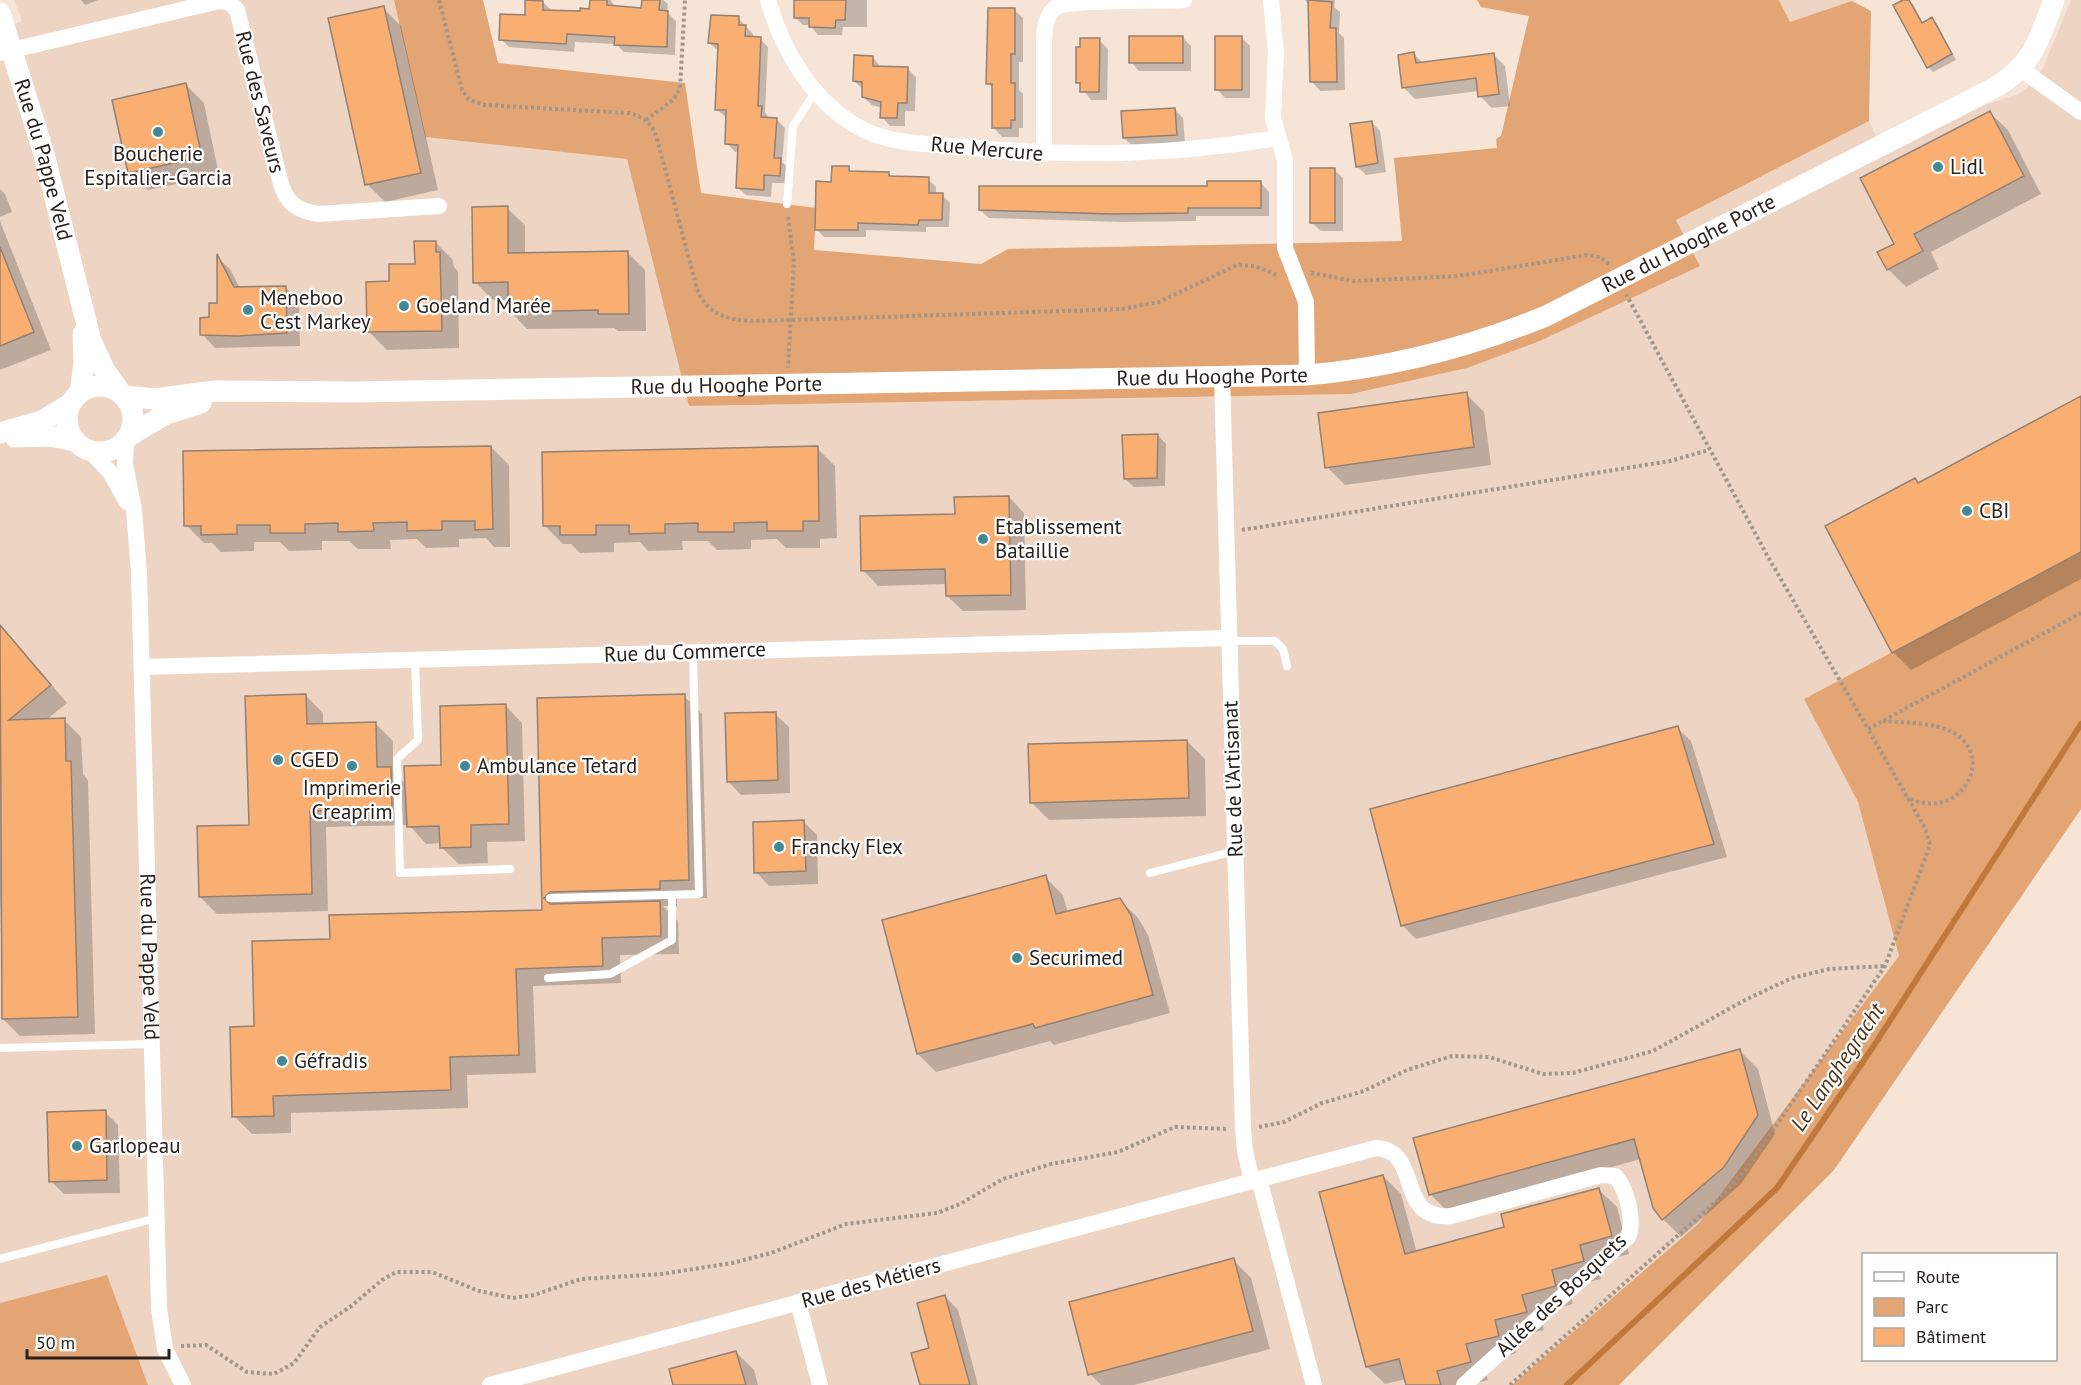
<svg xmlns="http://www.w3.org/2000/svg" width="2081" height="1385" font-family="'PT Sans',sans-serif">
  <rect width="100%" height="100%" fill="#f6e4d6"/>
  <path fill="#eed5c3" d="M14,0H394L425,137L627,159L690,406L1351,394L1467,368L1540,341L1700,266L1676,220L1869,121L1886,155L1984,105L2018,94L2029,86L2043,68L2071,0H2081V552L1805,699L1858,802L1899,956L1699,1223L1512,1385H148L107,1275L0,1303V29L22,21Z
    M1779,0H1857L1790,23Z"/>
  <path fill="#e4a574" d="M394,0H483L498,63L685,83L701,193L816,208L814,250L981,264L1008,249L1402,241L1394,158L1497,148L1496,139L1501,136L1529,16L1481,7L1477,0H1779L1790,22L1852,1L1871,11L1869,121L1676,220L1700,266L1540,341L1467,368L1351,394L689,406L627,159L425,137Z
    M2081,552V809L1834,1170L1619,1385H1512L1699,1223L1899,956L1858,802L1804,699Z
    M107,1275L148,1385H0V1303Z"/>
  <path fill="#0003" d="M81,0H98L85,5Z
    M591,0H611L615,8L643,10V0H663L668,4L667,12L676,21L675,55L624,52L616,44L575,42L574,52L509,47L501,39L543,2L551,10L582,12L591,10Z
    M795,0H867V27H843L842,35H818L810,25H803L795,17Z
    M1305,0H1335L1334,7L1340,12L1339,33L1344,38L1345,90L1320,91L1312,82L1309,5Z
    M1906,0L1913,4L1923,23L1932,19L1937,24L1956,60L1933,72L1928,67Z
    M383,8L401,26L438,190L385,202L367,184Z
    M1014,10L1023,18V62H1019V90L1023,94V128H1019V137H1002L994,128V89L988,83Z
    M738,18L753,34V38L760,39L768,47L765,112L769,119H776L785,128L782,162L788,168L787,183H772L771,197L746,195L737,187L739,152H735L727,143V118L716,109L719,51L709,43Z
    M1182,37L1191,46V71H1139L1131,62Z
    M1241,37L1250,46V98H1225L1217,89Z
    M1099,40L1108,49L1107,100H1091L1078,83Z
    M1414,54L1423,63L1493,54L1505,66L1510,106L1492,108L1480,96L1479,91L1415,99L1403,87Z
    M873,57L881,68L908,69L916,77L915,111H905V126H890L882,117V108L872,105L863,97L864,90L854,81Z
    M186,85L204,103L219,175L148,190L130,172Z
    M1175,110L1183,118L1185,143L1133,146L1124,138Z
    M1990,113L2008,130L2041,194L1931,252L1939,269L1906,287L1888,269L1896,244Z
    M1372,123L1380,131L1386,172L1366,175L1357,166Z
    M848,168L853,173H888L893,177L928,179L936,187V195H942L950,203L949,227H926V232L866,230V237H824L816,229L833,183Z
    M1334,170L1343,178V231H1321L1312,223Z
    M1261,183L1269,192V216H1196V221L1122,222L989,218L980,210Z
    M0,189L5,194L12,212L0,217Z
    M507,208L525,225V254L627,252L645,270L646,331H618L614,328L527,329L510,311V300H493L475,282Z
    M0,221L51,350L0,370Z
    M436,243L453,260L454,267L458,271L459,348L387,350L369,332L416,265Z
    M218,258L230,269L240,288L285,287L299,301L300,346L215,348L202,334L219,304Z
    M1466,394L1484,412L1491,465L1345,485L1327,467Z
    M2081,401V579L1911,670L1893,652L1915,480L1919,484Z
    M1158,435L1166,444L1165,486L1134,487L1125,479Z
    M491,447L509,465L510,547H494L486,538L459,539V547L426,548L417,539L390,540L391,549H358L349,541H322V550L289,551L280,542H254V551L221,552L212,543H204L186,525Z
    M817,448L835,466L837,538L820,539V548H786L777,539L751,540V549L717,550L708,541H682L683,550L648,551L640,542L614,543V552L580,553L571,544H563L545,526Z
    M1009,497L1024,513L1026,610L963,611L947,596V584L878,586L863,570L956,515Z
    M0,624L67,703L46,720H64L81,737L83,774L88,780L95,1034L20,1036L3,1019L0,893V747L3,745L0,741Z
    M306,696L323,713V725L376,724L393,741V772L406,784L443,767L505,705L522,723L525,841L487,842L488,863L459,864L441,847V843L426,844L409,825L326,827L328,911L217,914L200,897L251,826Z
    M684,696L702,714L707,898H677V906H663L678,921L679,954L620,955L621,983L533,986L536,1073L467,1075L468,1108L291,1113V1133L252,1134L234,1116L255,1028L331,940L544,911L538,700Z
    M775,714L789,727L790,793L741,795L728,781Z
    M1677,728L1691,741L1727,857L1416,939L1402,925Z
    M1187,741L1205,759L1206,816L1049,820L1031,802Z
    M804,822L817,835L818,884L769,886L756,872Z
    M1045,877L1063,895L1068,913L1120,900L1138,918L1148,935L1170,1013L1054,1045L1050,1041L936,1072L918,1054Z
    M1740,1051L1758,1069L1775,1134L1741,1184L1681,1237L1663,1219L1641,1159L1448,1212L1430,1194Z
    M105,1112L118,1125L120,1193L64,1194L51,1181Z
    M1383,1176L1401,1194L1417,1253L1506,1229L1599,1190L1617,1207L1629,1254L1597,1263L1601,1279L1569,1287L1573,1304L1539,1313L1544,1330L1512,1338L1516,1353L1483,1362L1488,1380L1468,1385H1407L1406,1379L1385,1384L1367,1367Z
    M1233,1260L1251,1278L1270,1349L1134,1385H1101L1090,1374Z
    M945,1296L958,1310L978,1385H921Z
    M736,1352L754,1370L758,1385H675Z"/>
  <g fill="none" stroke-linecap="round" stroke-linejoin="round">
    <path stroke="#c0793d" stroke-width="6" d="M1567,1385L1777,1188L1873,1047L2081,724"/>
  </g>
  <path fill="#f9ae72" stroke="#928175" stroke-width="1.5" d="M525,0L543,1V10L580,11V8L589,9L590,0H607V5L641,8L642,0H660L659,10L668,11L667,47L614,45L615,37L567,34L566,44L499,40L500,14L525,15Z
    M794,0H846L845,20H836L835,28L809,27V18H794Z
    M1308,0L1332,2L1330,28H1336L1337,82H1310Z
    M1903,0H1909L1922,23L1932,17L1952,54L1927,68L1893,5Z
    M384,6L421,173L365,185L328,18Z
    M988,8H1015V54H1011V83H1015V120H1011V128H992V84H986Z
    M711,15L739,16V25H746L745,36L761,37L758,106H762L761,117L777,118L774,158H781L780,176L764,175V190L736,188L738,145L725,144L726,110H715L718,44L708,43Z
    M1129,36H1183V63H1129Z
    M1215,36H1242V90H1215Z
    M1080,38H1100L1099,92H1080V83H1076V47H1080Z
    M1414,52L1416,63L1494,53L1499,94L1478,97L1476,78L1402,88L1398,55Z
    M854,55L873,56V66L908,67L907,103H898L897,118H880L881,102L862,97V82L853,81Z
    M186,83L202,157L128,173L112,100Z
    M1175,108L1177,135L1123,138L1121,111Z
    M1990,111L2024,176L1914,234L1923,251L1887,270L1877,252L1894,244L1860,178Z
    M1372,121L1378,163L1356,167L1350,124Z
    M832,166H849V171L889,172V176L929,177V193H943L942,220H919L918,225L858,223V230H815L816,181L831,182Z
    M1310,168H1335V223H1310Z
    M1207,181H1261V208H1188V213L1112,214L979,210V186H1207Z
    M508,206V253L628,251L629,314H598V310L508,312V282L473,283L472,207Z
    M414,241H436V252H440L442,331L367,332L366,282L389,281V264H415Z
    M0,247L34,332L0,346Z
    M217,254L234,287L286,286L287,333L238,336L200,335V318L209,317V303H217Z
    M1467,392L1474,447L1325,468L1318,413Z
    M2081,396V552L1892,653L1825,526L1915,478L1918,483Z
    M1158,434L1157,478L1124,479L1122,435Z
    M491,446L493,529L475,530V521H442V530L407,531V522L373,523L374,531L338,532V523L305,524V533H270V525H237V534L201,535V526H184L183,451Z
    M818,446L819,521H803V531H767V522L734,523V532H698V523L665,524V533L629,534V525H596V535H560V526H543L542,452Z
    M1009,496L1011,595L946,596L945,569L861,571L860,516L955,514L954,497Z
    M0,625L51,685L9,720L65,718L66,761H71L78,1017L2,1019Z
    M306,694L307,724L376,722L377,767H391L392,809L310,811L312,894L199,897L197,826L249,825L245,696Z
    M685,694L689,880L660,881V889L550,892L544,898L550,904L660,901L661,936L602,938L603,966L516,969L519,1055L450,1057L451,1090L273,1096L274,1116L232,1117L230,1027L254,1026L252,941L330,939L329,915L542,910L537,698Z
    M506,704L509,824L471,825V847L440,848L439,826L407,827L404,766L441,765L440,706Z
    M776,712L778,780L727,782L725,713Z
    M1678,726L1714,844L1401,926L1370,809Z
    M1187,740L1189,798L1030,803L1028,744Z
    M804,820L806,871L754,873L753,822Z
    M1046,875L1056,914L1120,898L1131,915L1153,995L1035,1028L1033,1024L917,1054L882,920Z
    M1740,1049L1758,1115L1724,1167L1662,1220L1653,1208L1634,1139L1429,1195L1413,1138Z
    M106,1110L107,1180L49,1182L47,1112Z
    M1383,1175L1405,1254L1504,1227L1501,1214L1599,1188L1612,1236L1580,1245L1584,1261L1552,1270L1556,1286L1522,1295L1527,1312L1495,1320L1499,1336L1466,1344L1471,1362L1437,1371L1441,1385H1406L1399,1359L1366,1367L1319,1192Z
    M1234,1258L1253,1331L1088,1375L1069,1302Z
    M945,1295L970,1385H920L911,1353L929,1348L917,1303Z
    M736,1351L746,1385H673L669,1369Z"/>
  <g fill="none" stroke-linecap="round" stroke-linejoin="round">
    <path stroke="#a2958a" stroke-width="4" stroke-dasharray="3 3" stroke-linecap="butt" d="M439,0L462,90L469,100L484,105L629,113C644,117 653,124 657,139L697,289C712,329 757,320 791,320L1122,309L1159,302L1237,265L1255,266L1277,275
      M646,120L673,100L680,88L685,0
      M788,217L794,262L788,368
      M1311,273L1354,281L1458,276L1587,255L1600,257L1609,264
      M1626,294L1768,557L1868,729L2081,613
      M1242,530L1670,461L1709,450
      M1883,721C1904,723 1933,722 1952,732C1999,757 1958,825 1907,797
      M1259,1127L1284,1122L1322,1103L1364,1091L1407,1070L1452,1056L1489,1057L1543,1074L1573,1073L1653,1051L1747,999L1792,978L1829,969L1885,966
      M181,1346L206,1345L247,1372L274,1374L294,1363L320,1327L350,1307L382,1280L396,1272H432L479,1291L513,1298L534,1295L581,1279L662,1274L732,1263L771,1253L846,1224L937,1213L960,1204L1003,1179L1051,1164L1118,1152L1175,1127L1228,1129
      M1510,1385L1720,1198L1748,1167L1885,966L1930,845L1925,828L1868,729"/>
    <path stroke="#fff" stroke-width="8" d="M787,204L793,126L816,91
      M1229,641H1275L1283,649L1287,666
      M415,660L418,740L397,759L400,873L510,869
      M1150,873L1235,851
      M550,898L699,894L693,652
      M548,978L610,974L672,940V895
      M0,1048L152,1044
      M0,1259L157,1218"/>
    <g stroke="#fff" stroke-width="16">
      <path d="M768,0C782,51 814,104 862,129C893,145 931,144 965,147C1075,157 1168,156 1278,138"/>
      <path d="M1271,0L1276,52L1273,118L1285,160V248L1306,302L1307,375"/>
      <path d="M0,53L219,1L230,3L237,10L281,184C287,204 298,211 319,214L439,206"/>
      <path d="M2022,70L2081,112"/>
      <path d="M1044,154V39C1045,26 1046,13 1058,6C1073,0 1160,1 1184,0"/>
      <path d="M1222,376L1243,1129L1245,1151L1252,1181"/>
      <path id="s1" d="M126,440L125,464L134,510L139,573L159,1308L165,1349L183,1385"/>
      <path d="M89,450L110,472L127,502"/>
      <path d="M142,667L1228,638"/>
      <path d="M1259,1179L1314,1385"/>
      <path d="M798,1302L820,1385"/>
      <path d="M490,1385L1376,1148C1423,1150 1394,1221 1451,1216L1601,1175L1615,1176C1627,1189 1635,1221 1628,1237L1464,1385"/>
    </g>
    <g stroke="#fff" stroke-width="21">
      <path id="s2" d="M0,13L44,154L91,341L104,369L120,392"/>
      <circle cx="100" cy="419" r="33"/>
      <path d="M80,392L84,364L83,334"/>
      <path id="s3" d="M125,396L154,399L215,391L354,392L1307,375C1390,368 1470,347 1546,316L1996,87C2034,64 2039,39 2054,0"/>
      <path d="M0,433L42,421L70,404"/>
      <path d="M129,436L166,414L201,403"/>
      <path d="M15,437L50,436L75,441"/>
    </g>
  </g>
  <g fill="#438994" stroke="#fff" stroke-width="2">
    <circle cx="158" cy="132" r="6"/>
    <circle cx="1938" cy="167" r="6"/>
    <circle cx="404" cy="306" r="6"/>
    <circle cx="248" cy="310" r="6"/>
    <circle cx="1967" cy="511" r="6"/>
    <circle cx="983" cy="539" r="6"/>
    <circle cx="278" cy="760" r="6"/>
    <circle cx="352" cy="766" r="6"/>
    <circle cx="465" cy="766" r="6"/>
    <circle cx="779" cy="847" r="6"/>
    <circle cx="1017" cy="958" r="6"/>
    <circle cx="282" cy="1061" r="6"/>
    <circle cx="77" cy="1146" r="6"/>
  </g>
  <g text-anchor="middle" stroke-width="4.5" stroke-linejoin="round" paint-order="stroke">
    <g font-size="21" fill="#28211c" stroke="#fff">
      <text transform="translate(260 102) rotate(76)" y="7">Rue des Saveurs</text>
      <text transform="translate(987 149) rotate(5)" y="7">Rue Mercure</text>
      <text dy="7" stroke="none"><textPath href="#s2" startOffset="153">Rue du Pappe Veld</textPath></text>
      <text dy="7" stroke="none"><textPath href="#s3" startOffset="1590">Rue du Hooghe Porte</textPath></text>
      <text dy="7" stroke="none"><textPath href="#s3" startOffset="1088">Rue du Hooghe Porte</textPath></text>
      <text dy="7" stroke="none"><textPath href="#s3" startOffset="602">Rue du Hooghe Porte</textPath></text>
      <text transform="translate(685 652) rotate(-2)" y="7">Rue du Commerce</text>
      <text transform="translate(1233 779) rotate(-92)" y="7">Rue de l'Artisanat</text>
      <text dy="7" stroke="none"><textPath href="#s1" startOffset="518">Rue du Pappe Veld</textPath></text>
      <text transform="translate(871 1283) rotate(-15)" y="7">Rue des Métiers</text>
      <text transform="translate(1561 1295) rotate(-43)" y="7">Allée des Bosquets</text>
    </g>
    <g font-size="21" fill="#28211c" stroke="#fff" text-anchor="start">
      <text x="158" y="161" text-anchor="middle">Boucherie<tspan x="158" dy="24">Espitalier-Garcia</tspan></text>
      <text x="1950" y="174">Lidl</text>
      <text x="260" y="305">Meneboo<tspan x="260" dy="24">C'est Markey</tspan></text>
      <text x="416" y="313">Goeland Marée</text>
      <text x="1979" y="518">CBI</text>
      <text x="995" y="534">Etablissement<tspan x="995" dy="24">Bataillie</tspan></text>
      <text x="290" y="767">CGED</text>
      <text x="477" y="773">Ambulance Tetard</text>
      <text x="352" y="795" text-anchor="middle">Imprimerie<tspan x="352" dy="24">Creaprim</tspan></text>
      <text x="791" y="854">Francky Flex</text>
      <text x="1029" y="965">Securimed</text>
      <text x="294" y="1068">Géfradis</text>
      <text x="89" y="1153">Garlopeau</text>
    </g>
    <g font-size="22" font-style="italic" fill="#4d2f15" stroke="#fff">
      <text transform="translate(1837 1067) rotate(-56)" y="8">Le Langhegracht</text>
    </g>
  </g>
  <rect x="1862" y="1253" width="195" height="108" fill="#ffffff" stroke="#a9a6a4" stroke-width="1.5"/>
  <rect x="1874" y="1272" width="30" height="9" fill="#ffffff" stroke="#a9a6a4" stroke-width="1.5"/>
  <text x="1916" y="1283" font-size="18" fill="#28211c">Route</text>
  <rect x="1874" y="1298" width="30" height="18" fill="#e4a574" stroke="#a9a6a4" stroke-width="1.5"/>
  <text x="1916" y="1313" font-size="18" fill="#28211c">Parc</text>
  <rect x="1874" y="1328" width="30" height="18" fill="#f9ae72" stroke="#a9a6a4" stroke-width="1.5"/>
  <text x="1916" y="1343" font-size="18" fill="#28211c">Bâtiment</text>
  <path d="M27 1349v9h142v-9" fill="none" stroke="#28211c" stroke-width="3"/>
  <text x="36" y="1349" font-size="18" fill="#28211c" stroke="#ffffff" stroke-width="4.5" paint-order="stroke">50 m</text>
</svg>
